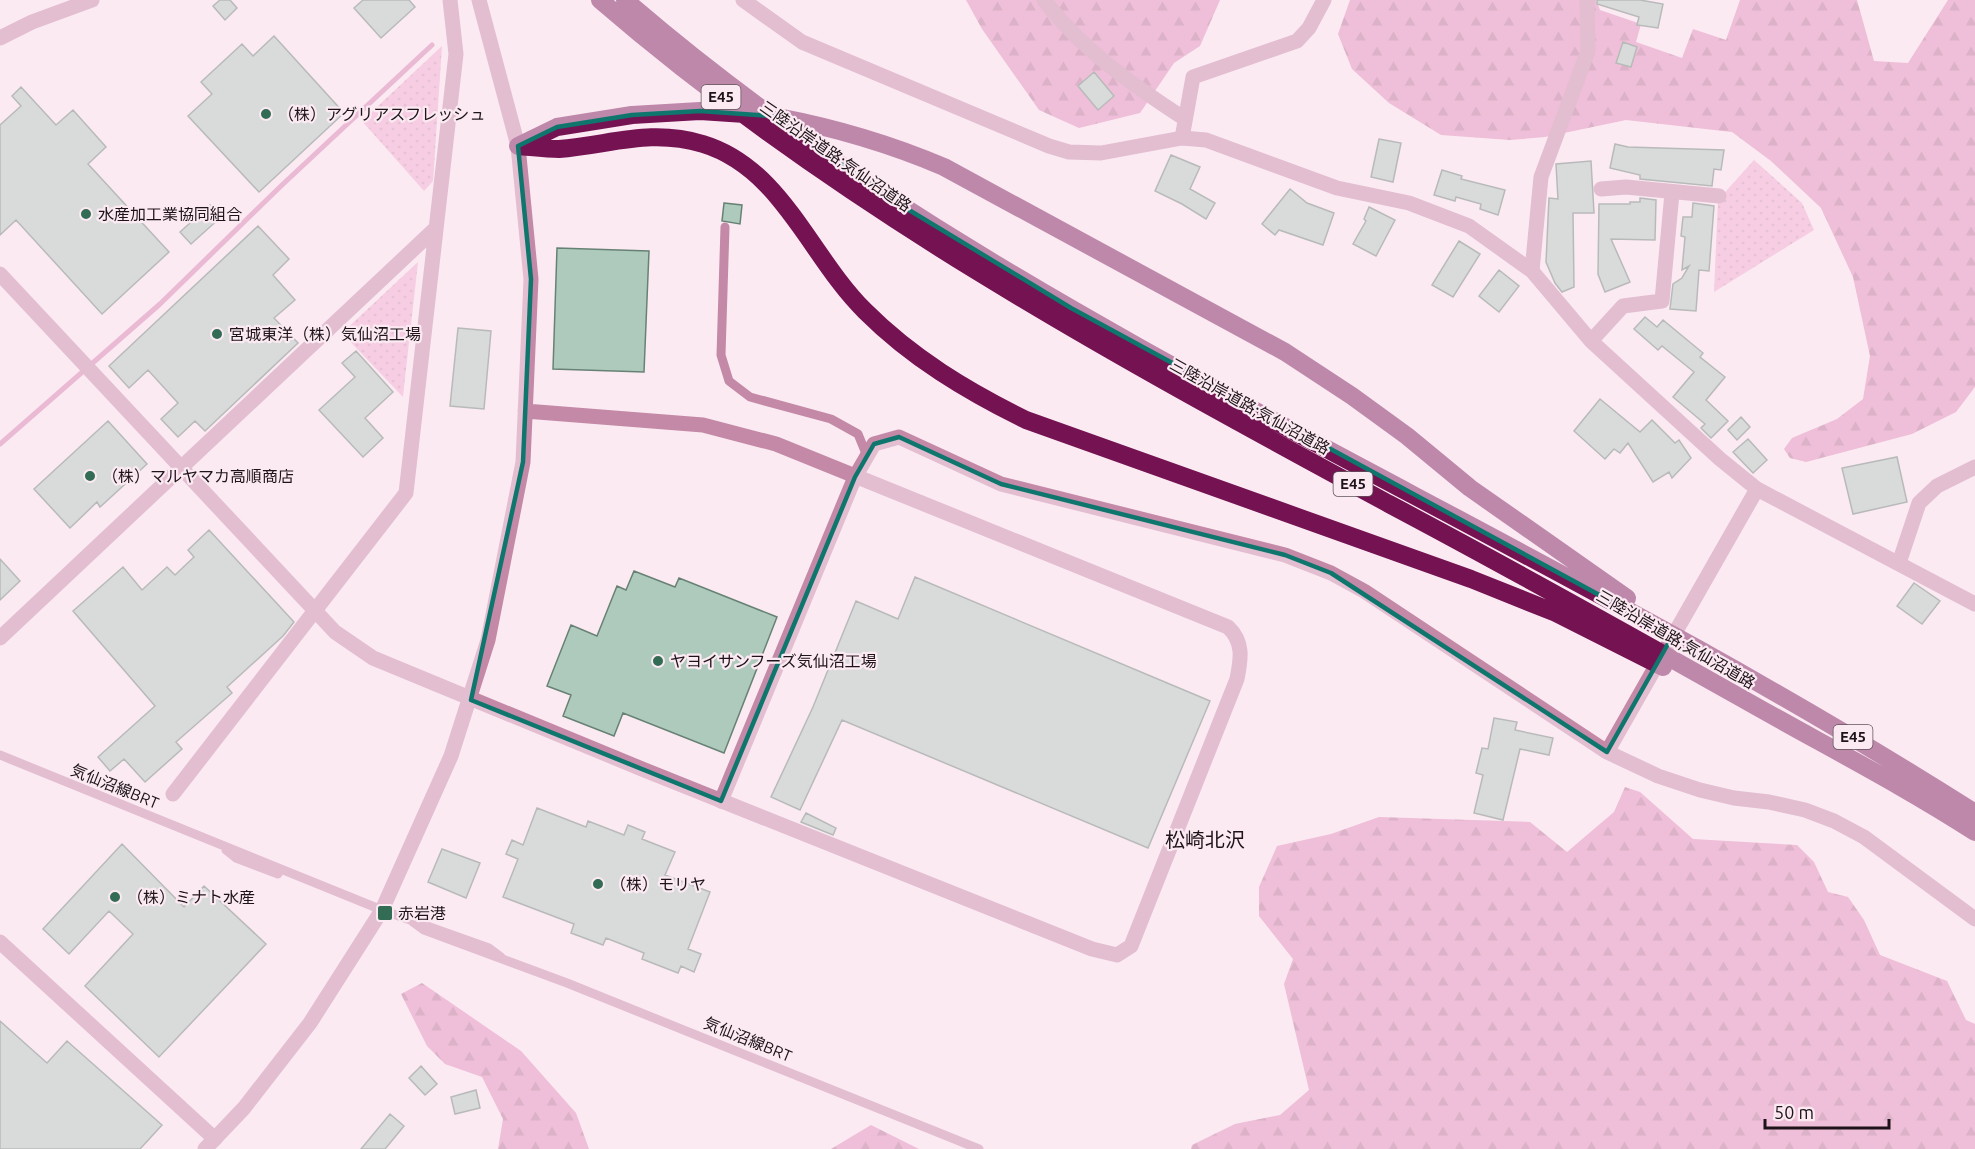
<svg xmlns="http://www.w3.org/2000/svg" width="1975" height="1149" font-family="Ubuntu,'Noto Sans JP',sans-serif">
  <defs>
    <pattern id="forest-firs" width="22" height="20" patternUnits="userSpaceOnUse" patternTransform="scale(1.5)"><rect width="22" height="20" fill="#e089b8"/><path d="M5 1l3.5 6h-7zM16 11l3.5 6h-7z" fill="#b56f95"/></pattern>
    <pattern id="park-dots" width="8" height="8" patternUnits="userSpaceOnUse" patternTransform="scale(1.5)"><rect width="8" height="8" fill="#efabce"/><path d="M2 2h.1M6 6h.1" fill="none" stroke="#cc92b0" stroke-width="1.8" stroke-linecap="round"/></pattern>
  </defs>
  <rect width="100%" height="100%" fill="#fbeaf2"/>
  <path fill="url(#forest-firs)" d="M966,0H1220L1200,46L1174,63L1140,113L1079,128L1039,110L982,29Z
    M1350,0H1596L1600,10L1641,24L1636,42L1682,58L1693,29L1726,40L1740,0H1857L1874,61L1908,63L1948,0H1975V387L1956,412L1912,434L1806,462L1790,458L1784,449L1792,438L1837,419L1863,399L1870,356L1853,277L1821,208L1771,161L1732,132L1626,120L1545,137L1510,140L1441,135L1389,103L1352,69L1338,34Z
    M1625,787L1640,792L1693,839L1797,845L1814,862L1828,892L1848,897L1864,920L1880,955L1947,981L1966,1020L1975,1024V1149H1191L1192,1145L1235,1124L1280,1115L1309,1090L1284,984L1293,959L1259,916V887L1277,846L1331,834L1379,817L1530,822L1567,852L1614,812Z
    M422,983L521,1051L576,1113L589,1149H498L503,1119L482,1077L445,1064L427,1046L401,994Z
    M871,1125L919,1149H831Z"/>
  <path fill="url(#park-dots)" d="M442,46L433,181L424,191L362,121Z
    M1754,160L1802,203L1814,230L1714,292L1718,200Z
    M418,262L403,396V397L342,333Z"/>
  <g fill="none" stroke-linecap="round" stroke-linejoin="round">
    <path stroke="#d47ead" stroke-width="5" d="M0,444L160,304L282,185L432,45"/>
  </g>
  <path fill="#aecabc" stroke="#678275" stroke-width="1.5" d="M220,0H230L237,8L225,20L213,6Z
    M363,0H409L415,7L381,38L354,8Z
    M1597,0H1640L1663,4L1658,28L1637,25L1639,17L1597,4Z
    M274,36L344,113L259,192L188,116L212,94L201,82L242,44L253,56Z
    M1623,42L1637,47L1631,67L1616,63Z
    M1094,72L1114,96L1098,110L1078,86Z
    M21,87L56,125L73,110L106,147L88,164L169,252L102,314L16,220L0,235V125L21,106L12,96Z
    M1379,139L1401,143L1393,182L1371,177Z
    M1615,144L1628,147L1724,150L1721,170L1714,169L1712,186L1640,179V175L1610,168Z
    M1171,155L1200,167L1190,189L1215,203L1206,219L1182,204L1155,191Z
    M1591,161L1594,213H1573L1574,287L1562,292L1555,283L1546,262L1549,198L1558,199L1556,164Z
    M1442,170L1462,176L1461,179L1505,190L1498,215L1480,209L1481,204L1456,197L1455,201L1434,195Z
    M1290,189L1307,203L1334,213L1323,245L1279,230L1275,235L1262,224Z
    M1640,198L1656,200L1655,240L1611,239L1630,282L1605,292L1598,274L1599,204H1630V202H1640Z
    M724,203L742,205L740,224L722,221Z
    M1693,203L1714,206L1709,271L1699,270L1696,311L1670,309L1673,284L1682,278L1689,266L1682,270L1685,237L1681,236L1683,217H1692Z
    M210,205L221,217L191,244L180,232Z
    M1369,207L1395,220L1376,256L1353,244L1366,221L1364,219Z
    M258,226L289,259L273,275L295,300L274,318L298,343L205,431L195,421L178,437L161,419L178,403L148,370L129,388L109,366Z
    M1459,241L1480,254L1453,297L1432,285Z
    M557,248L649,251L644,372L553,369Z
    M1499,270L1519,286L1499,312L1479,296Z
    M1645,317L1657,327L1663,320L1703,353L1700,357L1725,377L1706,400L1728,421L1711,438L1701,428L1705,424L1673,397L1694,372L1662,346L1658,350L1634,329Z
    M458,328L491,331L484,409L450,406Z
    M356,351L393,392L365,418L383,438L363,457L319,410L355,377L342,363Z
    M1600,399L1640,432L1652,420L1675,443L1679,440L1691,458L1672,478L1669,472L1653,482L1628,443L1620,453L1614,449L1605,459L1574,431Z
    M1741,417L1750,427L1737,440L1728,430Z
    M108,421L147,464L100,507L97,502L70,528L34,489Z
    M1748,439L1767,460L1753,473L1733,452Z
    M1897,457L1907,502L1853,514L1842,468Z
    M209,530L294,622L283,636L227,687L232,693L176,742L182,749L145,782L124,759L110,771L98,757L155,706L73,611L123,567L142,590L167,567L175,575L194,557L188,550Z
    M0,559L20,581L0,600Z
    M634,571L675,587L679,578L777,617L724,753L623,713L614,736L563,716L571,695L547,686L571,625L597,636L617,586L626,590Z
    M915,577L1210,701L1148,848L842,720L800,810L771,797L813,707L856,601L898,619Z
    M1914,583L1940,601L1922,624L1897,606Z
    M1494,718L1517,722L1515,730L1553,738L1549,755L1520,749L1503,820L1474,813L1483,775L1476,773L1482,748L1488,749Z
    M537,808L586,827L588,821L624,835L628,825L645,832L642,839L675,852L665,875L710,892L688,949L701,954L694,972L681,966L678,973L642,959L644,953L606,938L603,945L571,933L574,924L503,897L518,859L506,854L512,840L523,845Z
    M806,813L836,828L833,835L801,822Z
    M122,844L184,907L204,886L266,944L159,1057L85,986L133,934L109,911L69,954L43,929Z
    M442,849L480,863L466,898L428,882Z
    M0,1021L47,1063L67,1041L162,1125L140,1149H0Z
    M421,1066L437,1084L425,1095L409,1078Z
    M476,1090L480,1108L455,1114L451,1097Z
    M390,1114L404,1126L385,1149H361Z"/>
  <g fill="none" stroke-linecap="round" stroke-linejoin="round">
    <path stroke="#c389a7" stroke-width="9" d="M725,227L721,355L729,381L750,397L831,419L858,434L867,456
      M0,755L382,910L489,948L501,957
      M226,850L236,858L278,874
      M413,922L424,930L567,983L979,1149"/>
    <path stroke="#c389a7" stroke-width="15" d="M743,0L802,42L1049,146L1069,152L1101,153L1182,138L1206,140L1337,188L1409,203L1469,226L1532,271L1591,341L1720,459L1757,489L1975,604
      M1044,0C1081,49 1134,86 1185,119
      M1182,138L1193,77L1297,41L1309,28L1324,0
      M1601,189L1626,187L1719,196
      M1532,271L1541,177L1588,51L1587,0
      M1591,341L1623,306L1662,301L1672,193
      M1899,563L1919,503L1937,486L1975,467
      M0,638L436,228
      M1607,752L1757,489
      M173,794L406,493L456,54L450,0
      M721,801L855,477L874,444L899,437L1001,484L1285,555L1331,573L1364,591L1607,752L1658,776L1700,790L1734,798L1769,802L1805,810L1834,821L1864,837L1975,919
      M0,942L215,1139"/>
    <path stroke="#c389a7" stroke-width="15" d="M0,38L32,22L92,0
      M0,274L335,632L373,658L642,769L1092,949L1117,955L1131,946L1237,679C1241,659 1244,642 1228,627L776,444L703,425L525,411
      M205,1149L244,1108L310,1023L382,910L451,756L488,640L523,462L531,279L518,146L479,0"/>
    <path stroke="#741252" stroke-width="18" d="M600,0C838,206 1114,355 1389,504C1508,567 1626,633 1743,699C1820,743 1901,784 1975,832
      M625,0C835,182 1080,318 1325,448C1544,565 1765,679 1975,813
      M778,117C836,128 890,144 944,167L1285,352L1352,396L1407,436L1470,488L1627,598
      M520,145L557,127L632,115L700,111L745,114
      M518,146C531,147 546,149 559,149C611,145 650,128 703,144C782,168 810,257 865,311C912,358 967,391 1026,420L1471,579L1556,613L1663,667"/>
  </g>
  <path d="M0 0H1975V1149H0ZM700,111L772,116L904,207L1071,308L1673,635L1607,752L1331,573L1285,555L1001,484L899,437L874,444L855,477L721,801L471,700L523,462L531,279L518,146L557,127L632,115Z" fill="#fbeaf2" fill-opacity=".55" fill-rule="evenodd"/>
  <path fill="none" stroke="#0f766e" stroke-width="4.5" stroke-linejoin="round" d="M700,111L772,116L904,207L1071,308L1673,635L1607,752L1331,573L1285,555L1001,484L899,437L874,444L855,477L721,801L471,700L523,462L531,279L518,146L557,127L632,115Z"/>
  <g fill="#326c54" stroke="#fbeaf2" stroke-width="2">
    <circle cx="266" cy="114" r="6"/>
    <circle cx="86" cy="214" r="6"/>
    <circle cx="217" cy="334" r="6"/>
    <circle cx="90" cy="476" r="6"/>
    <circle cx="658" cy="661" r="6"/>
    <circle cx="598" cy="884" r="6"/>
    <circle cx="115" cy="897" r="6"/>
    <rect x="377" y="905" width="16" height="16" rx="3"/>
  </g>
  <g text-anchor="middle" stroke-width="4.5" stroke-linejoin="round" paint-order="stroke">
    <g fill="#fbeaf2" stroke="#605459" stroke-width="1.5">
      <rect x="701.5" y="85" width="39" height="24" rx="4.5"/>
      <rect x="1333.5" y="472" width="39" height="24" rx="4.5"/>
      <rect x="1833.5" y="725" width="39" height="24" rx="4.5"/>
    </g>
    <g font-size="15" font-weight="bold" fill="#1d1318">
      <text x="721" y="102">E45</text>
      <text x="1353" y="489">E45</text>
      <text x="1853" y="742">E45</text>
    </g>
    <g font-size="16" fill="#1d1318" stroke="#fbeaf2" text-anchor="start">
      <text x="278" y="120">（株）アグリアスフレッシュ</text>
      <text x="98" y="220">水産加工業協同組合</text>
      <text x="229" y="340">宮城東洋（株）気仙沼工場</text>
      <text x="102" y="482">（株）マルヤマカ高順商店</text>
      <text x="670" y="667">ヤヨイサンフーズ気仙沼工場</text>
      <text x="610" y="890">（株）モリヤ</text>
      <text x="127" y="903">（株）ミナト水産</text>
      <text x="398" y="919">赤岩港</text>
    </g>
    <g font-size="16" fill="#1d1318" stroke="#fbeaf2">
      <text transform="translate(836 156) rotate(35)" y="6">三陸沿岸道路;気仙沼道路</text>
      <text transform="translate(1250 406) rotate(29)" y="6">三陸沿岸道路;気仙沼道路</text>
      <text transform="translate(1676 639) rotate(30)" y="6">三陸沿岸道路;気仙沼道路</text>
      <text transform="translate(115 786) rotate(22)" y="6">気仙沼線BRT</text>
      <text transform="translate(748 1039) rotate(22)" y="6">気仙沼線BRT</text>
    </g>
    <g font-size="20" fill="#1d1318" stroke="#fbeaf2">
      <text x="1205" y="847">松崎北沢</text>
    </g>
  </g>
  <path d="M1765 1119v9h124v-9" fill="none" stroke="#1d1318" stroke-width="3"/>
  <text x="1774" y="1119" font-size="18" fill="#1d1318" stroke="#fbeaf2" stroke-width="4.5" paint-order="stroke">50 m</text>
</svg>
